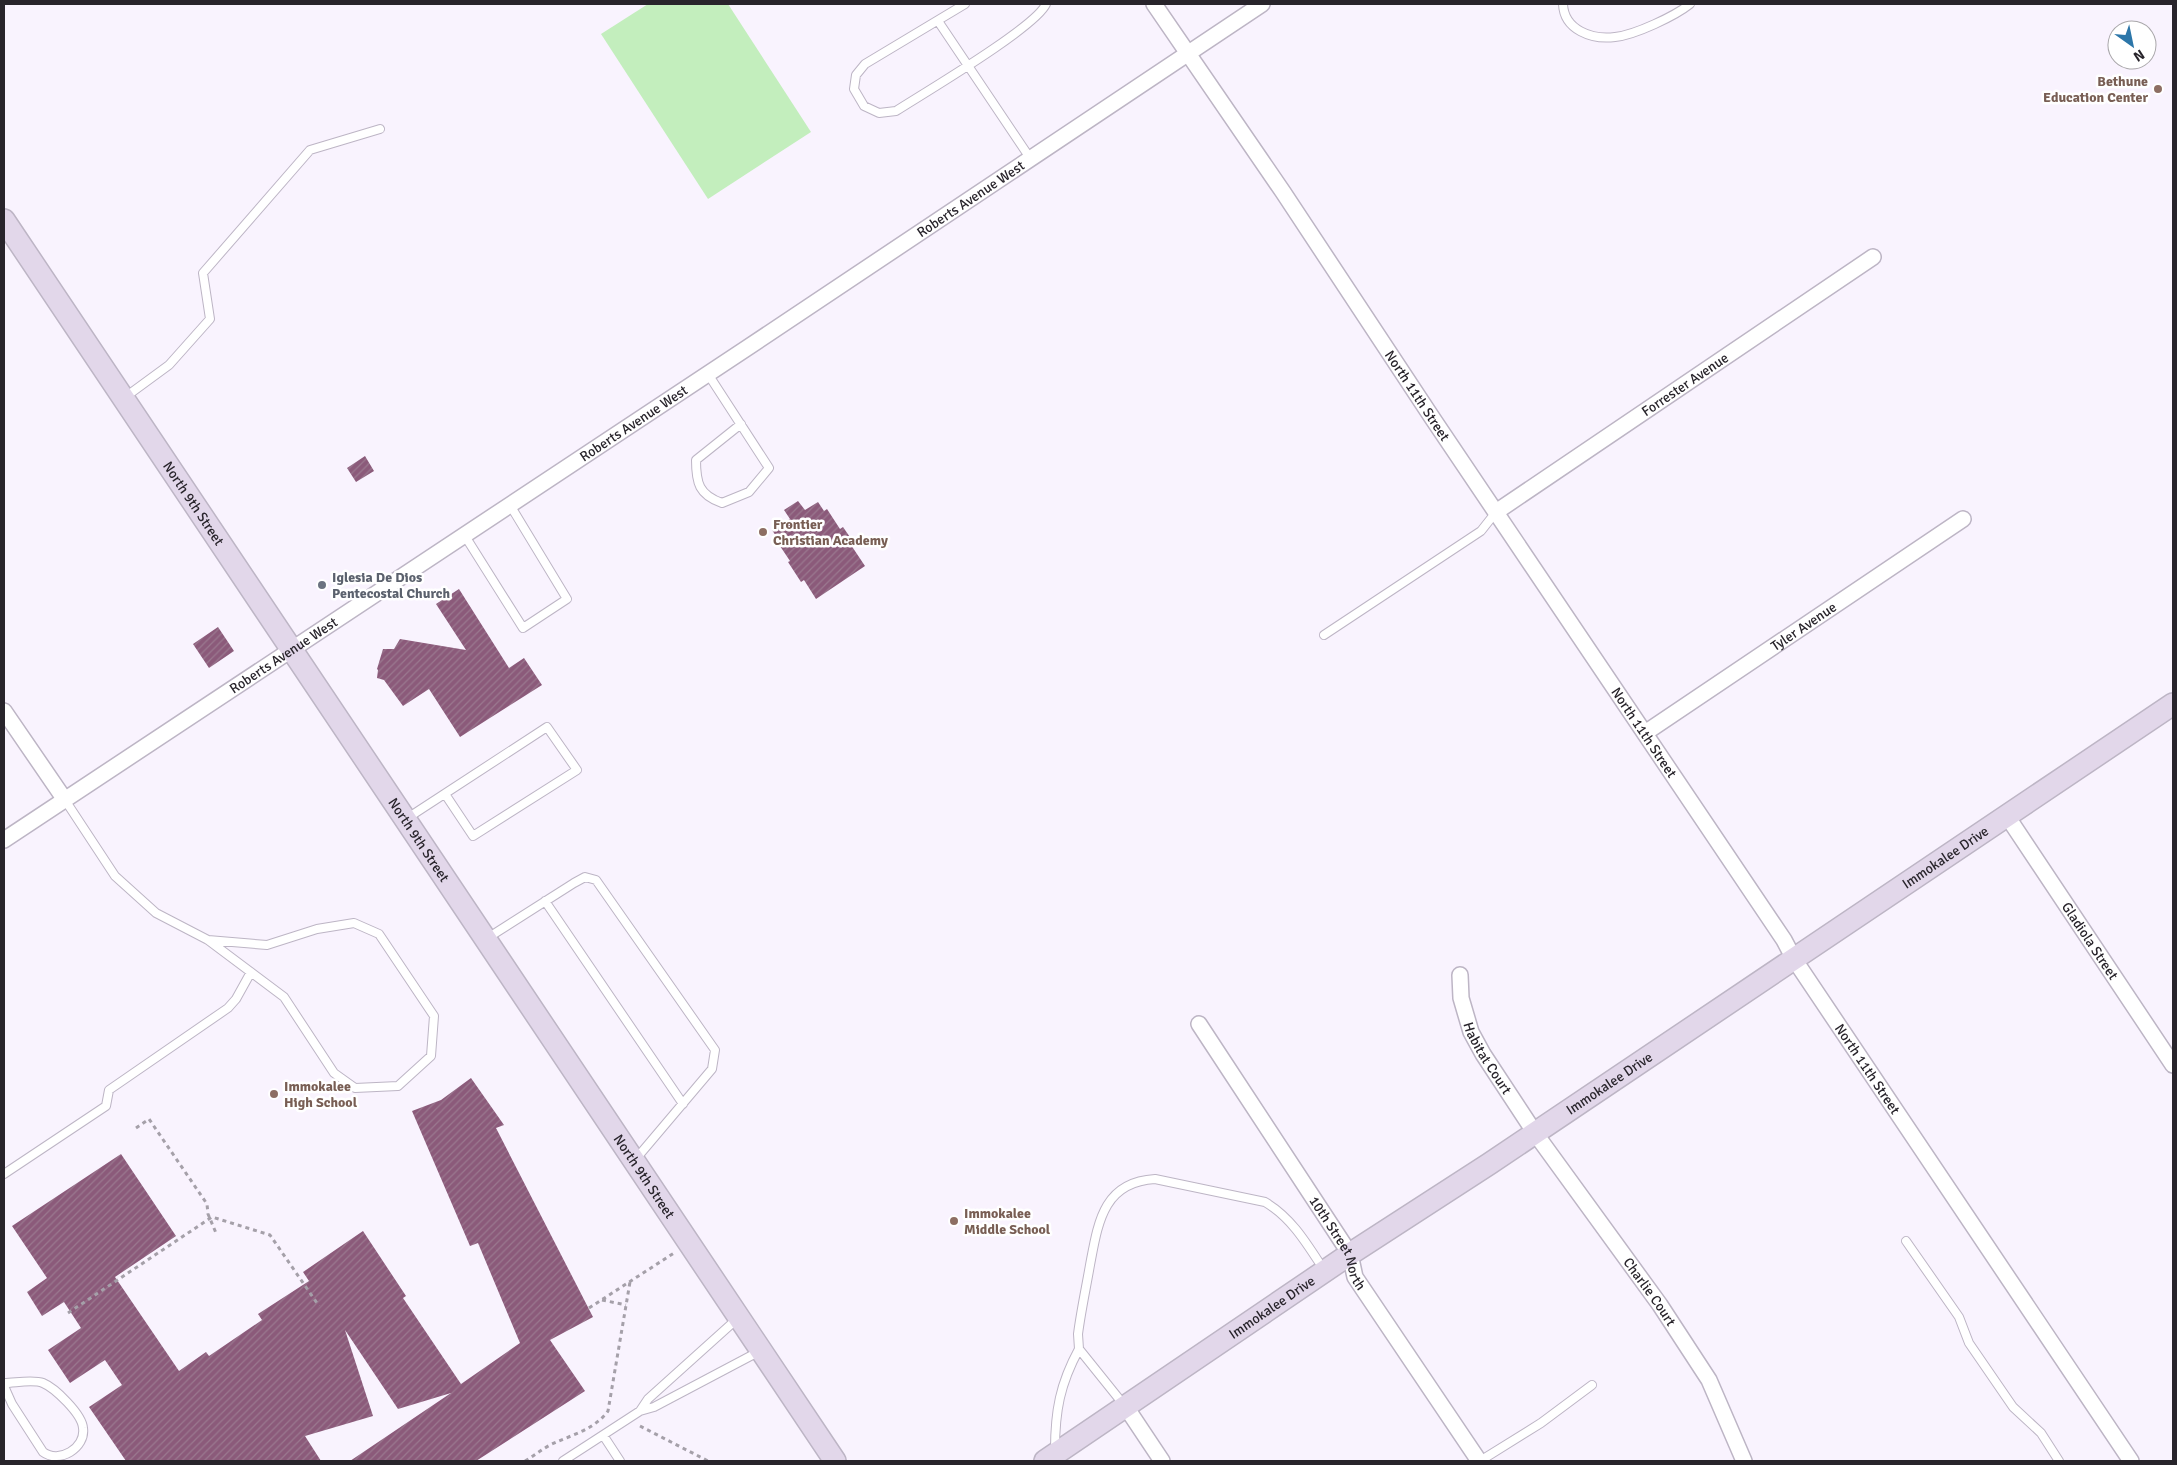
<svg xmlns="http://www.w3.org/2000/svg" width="2177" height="1465" font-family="Signika,sans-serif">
  <defs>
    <pattern id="building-hatch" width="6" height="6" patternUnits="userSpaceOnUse" patternTransform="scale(1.25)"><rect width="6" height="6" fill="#8b5a7a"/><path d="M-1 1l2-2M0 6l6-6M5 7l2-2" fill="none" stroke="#9a788f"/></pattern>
  </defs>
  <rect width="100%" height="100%" fill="#f9f3fe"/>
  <path fill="#c3eebd" d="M648,4H728L811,132L708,199L601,34Z"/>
  <path fill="url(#building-hatch)" d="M365,456L374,471L356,482L347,468Z
    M798,501L805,510L818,502L824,511L827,509L840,529L843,527L854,543L851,545L865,566L816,599L804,580L801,582L788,562L790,561L776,540L778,539L772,530L790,519L784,510Z
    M459,589L509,668L524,658L542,685L460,737L429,689L403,706L384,680L377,678L378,670L377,669L383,649H394L400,639L466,650L436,604Z
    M218,627L234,651L209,668L193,644Z
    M471,1078L504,1125L496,1128L593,1317L550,1340L585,1391L476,1461H350L451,1393L398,1409L345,1330L373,1416L305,1436L321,1461H126L89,1407L122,1385L105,1360L70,1383L48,1350L81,1328L64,1302L42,1316L27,1292L47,1278L12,1226L121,1154L176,1236L115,1277L179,1371L206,1352L209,1356L262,1320L258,1314L309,1281L303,1272L363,1231L406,1296L403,1298L461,1384L520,1343L478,1243L470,1246L412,1111L441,1100Z"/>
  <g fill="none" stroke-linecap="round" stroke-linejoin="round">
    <g stroke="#bdb5c5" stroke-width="10">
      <path id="lane" d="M965,4L865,64L856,75L854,89L864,106L879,113L896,111C924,93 1036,27 1046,4
        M1563,4C1564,30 1592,40 1615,37C1635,35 1675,16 1690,4
        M938,21L1030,158
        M708,374L769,468L749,492L722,503C699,495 696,483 696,460L741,424
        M124,398L169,365L210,319L203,273L310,150L380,129
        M465,536L523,628L567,599L510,505
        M1324,635L1481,531L1496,512
        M65,800L115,876L156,913L208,940L284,997L334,1073L355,1088L398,1086L431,1056L434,1016L379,934L354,923L317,929L267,945L208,940
        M406,819L547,727L577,770L473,836L445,794
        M545,901L683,1104
        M486,939L574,883L585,877L596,880L715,1050L712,1069L635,1160
        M4,1174L106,1106L109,1090L228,1008L236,999L251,972
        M1906,1241L1959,1317L1969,1343L2013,1407L2041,1433L2059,1461
        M738,1318L648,1399L640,1411L654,1407L760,1351
        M4,1383C15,1383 33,1379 43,1383C55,1388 82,1414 83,1428C86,1448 59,1464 43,1452L12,1404L4,1386
        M1124,1405L1079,1349L1078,1334C1081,1311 1086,1288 1090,1265C1098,1223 1103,1182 1155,1179L1265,1202C1292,1218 1307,1244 1324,1270
        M603,1435L620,1461
        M1055,1450C1055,1411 1060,1384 1079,1349
        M563,1461L640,1411
        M1480,1461L1541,1423L1592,1385"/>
    </g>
    <g stroke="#bdb5c5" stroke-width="18">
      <g id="street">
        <path id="s1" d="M1154,4L1283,192L1433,419L1784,940L1794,959L2131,1461"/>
        <path id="s2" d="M1496,512L1873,257"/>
        <path d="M4,711L65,800"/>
        <path id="s3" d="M1645,733L1963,519"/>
        <path id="s4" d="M2007,816L2173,1065"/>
        <path id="s5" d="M4,840L747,348L1262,4"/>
        <path id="s6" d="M1460,975L1461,998L1471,1032L1483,1054L1535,1133L1660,1305L1709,1380L1744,1461"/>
        <path id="s7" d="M1199,1024L1350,1254L1355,1277L1479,1461"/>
        <path d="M1126,1407L1162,1461"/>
      </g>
    </g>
    <g stroke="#bdb5c5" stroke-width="24">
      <g id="secondary">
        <path id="s8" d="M4,220L835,1461"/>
        <path id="s9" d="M1045,1461L1350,1254L1489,1164L2173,704"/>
      </g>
    </g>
    <path stroke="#a5a0a9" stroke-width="3" stroke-dasharray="4 4" stroke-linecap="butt" d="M136,1128L149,1119L207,1204L208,1214L216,1233
      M602,1300L626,1305
      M589,1308L674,1253
      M68,1313L212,1217L270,1235L319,1306
      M640,1426L708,1461
      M525,1461C534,1456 542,1449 552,1444C571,1435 594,1430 608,1411L630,1282"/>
    <use href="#lane" stroke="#fff" stroke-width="8"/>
    <use href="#street" stroke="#fff" stroke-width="15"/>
    <use href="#secondary" stroke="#e2d7ea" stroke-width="21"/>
  </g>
  <g fill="#8d6e63" stroke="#fff" stroke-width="2">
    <circle cx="2158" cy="89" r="5"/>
    <circle cx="763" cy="532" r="5"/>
    <circle cx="274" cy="1094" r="5"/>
    <circle cx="954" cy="1221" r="5"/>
  </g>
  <circle fill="#6b7280" stroke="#fff" stroke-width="2" cx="322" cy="585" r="5"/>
  <g text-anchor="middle" stroke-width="5" stroke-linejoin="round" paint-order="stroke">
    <g font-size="14" font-weight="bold" fill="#785e54" stroke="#fff" text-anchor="start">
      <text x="2148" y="86" text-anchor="end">Bethune<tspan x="2148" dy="16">Education Center</tspan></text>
      <text x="773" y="529">Frontier<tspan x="773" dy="16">Christian Academy</tspan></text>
      <text x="284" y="1091">Immokalee<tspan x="284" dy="16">High School</tspan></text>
      <text x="964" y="1218">Immokalee<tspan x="964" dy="16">Middle School</tspan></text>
    </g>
    <g font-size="14" fill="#28242b" stroke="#fff">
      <text dy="5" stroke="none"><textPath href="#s5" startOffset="1160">Roberts Avenue West</textPath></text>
      <text dy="5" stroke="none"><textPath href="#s2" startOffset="228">Forrester Avenue</textPath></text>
      <text dy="5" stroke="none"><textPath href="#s1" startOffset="472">North 11th Street</textPath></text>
      <text dy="5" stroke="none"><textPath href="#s5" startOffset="755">Roberts Avenue West</textPath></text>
      <text dy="5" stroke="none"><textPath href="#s8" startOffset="341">North 9th Street</textPath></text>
      <text dy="5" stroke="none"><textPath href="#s3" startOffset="191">Tyler Avenue</textPath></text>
      <text dy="5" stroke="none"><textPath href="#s5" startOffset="335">Roberts Avenue West</textPath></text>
      <text dy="5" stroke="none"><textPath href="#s1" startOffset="878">North 11th Street</textPath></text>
      <text dy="5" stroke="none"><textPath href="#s8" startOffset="746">North 9th Street</textPath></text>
      <text dy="5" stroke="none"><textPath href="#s9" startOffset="1084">Immokalee Drive</textPath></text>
      <text dy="5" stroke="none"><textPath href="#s4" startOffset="150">Gladiola Street</textPath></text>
      <text dy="5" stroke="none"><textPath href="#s6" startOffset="89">Habitat Court</textPath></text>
      <text dy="5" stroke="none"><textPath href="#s1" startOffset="1282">North 11th Street</textPath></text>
      <text dy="5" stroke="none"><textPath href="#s9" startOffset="679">Immokalee Drive</textPath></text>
      <text dy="5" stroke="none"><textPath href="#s8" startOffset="1151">North 9th Street</textPath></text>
      <text dy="5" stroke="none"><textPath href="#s7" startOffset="260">10th Street North</textPath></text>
      <text dy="5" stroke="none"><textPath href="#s6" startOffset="374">Charlie Court</textPath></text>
      <text dy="5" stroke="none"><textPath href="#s9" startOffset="274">Immokalee Drive</textPath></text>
    </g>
    <g font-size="14" font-weight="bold" fill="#5b616d" stroke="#fff" text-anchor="start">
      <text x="332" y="582">Iglesia De Dios<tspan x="332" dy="16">Pentecostal Church</tspan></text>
    </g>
  </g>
  <rect width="2177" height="1465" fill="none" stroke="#28242b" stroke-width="10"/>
  <g transform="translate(2132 45) rotate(147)"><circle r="24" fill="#ffffff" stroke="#a9a7aa"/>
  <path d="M0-4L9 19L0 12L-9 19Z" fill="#2c76a9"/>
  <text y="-8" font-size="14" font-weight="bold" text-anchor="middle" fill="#28242b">N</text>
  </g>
</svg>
